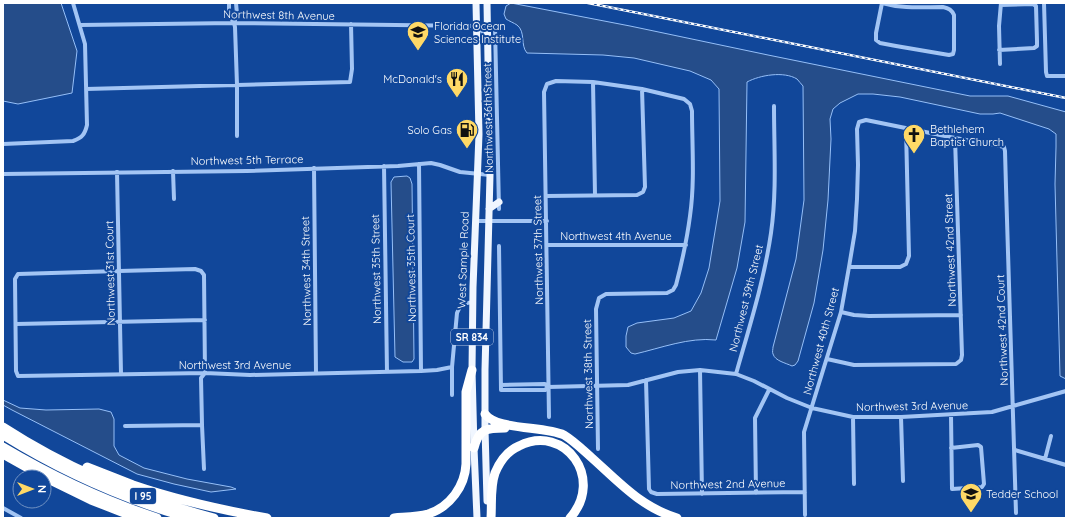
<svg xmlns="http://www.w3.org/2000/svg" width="1069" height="521" font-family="Quicksand,sans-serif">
  <rect width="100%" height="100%" fill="#11479a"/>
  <path fill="#254d8a" stroke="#95bff8" d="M3,3H61L77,51L72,93L18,104L3,101Z
    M511,3L630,26L768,55L970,96H1008L1066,112V379L1060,376L1055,184L1056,147V134L1049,129L1000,113L993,114H980L900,97L873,94H858L840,103L833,109L830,119L831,139L828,200L823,250L814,303L798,361L795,365L792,366C786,363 775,361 773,354C772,352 773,349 773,347L796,259L804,200L803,86C801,84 799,81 797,79C784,71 760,75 747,82L745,222L737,268L716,340C689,337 661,348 635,354L631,353L626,347V336L628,327L637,323L674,318L691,311L701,293L709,268L720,201L719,89L711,80L690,71L634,58L603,55L527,53C520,45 526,32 517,25C514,23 509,21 506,19L504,14L506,6Z
    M407,176L410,178L412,184L414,359L412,362H403L395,357L391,182L394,177Z
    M3,400L20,408L46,410L99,409L111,412L114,419V446L119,455L144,468L187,479L231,487L236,489L211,492L174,484L137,474L12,410L3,405Z"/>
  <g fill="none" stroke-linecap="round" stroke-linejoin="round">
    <path stroke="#a3c5f4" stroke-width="4" d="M229,3V14L234,23L235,27L237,85V136
      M882,3C903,9 922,7 943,7C949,8 952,10 954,15V50L953,54L949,55L943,54L896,46L880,43L876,40V33L882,3
      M1044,3L1046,72L1047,76H1066
      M234,23L237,14L236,3
      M80,25L234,23L477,26C483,30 484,34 485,40
      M495,27L499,209
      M999,50L1034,48L1037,46V41L1036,6L1033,4L1001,5
      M1000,64L999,26L1001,3
      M593,82L595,195
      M86,89L350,82L352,69L351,24
      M3,144L73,141C82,138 85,134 87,125L85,44L73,3
      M419,164L421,371
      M384,166L387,372
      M314,168L316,373
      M173,171L174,199
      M117,172L121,374
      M3,174L247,171L398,166L431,163L440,165L460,172L490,175
      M546,196L637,195L643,192L645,187L642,89
      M476,221H547
      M547,245H686
      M499,246L501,390H545L548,387L628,385L678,372L700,370L736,374L754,381L787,398L812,408L853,417H901L992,412L1066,391
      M849,267H900L906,264L909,256L906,129
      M841,312L854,315L869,316L961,315
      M16,324L205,320
      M827,359L854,365L956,364L961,360L962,355L955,138
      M700,370L702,494
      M736,374C749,328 764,281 771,233C777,191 774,148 774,106
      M646,380L649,489L651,492L657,494L805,492
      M501,385L545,384L548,387
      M452,395V367L457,313C461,303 463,304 473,302
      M951,415L952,489L982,487L984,484L981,447L978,445L951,448
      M549,417L544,92L547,84L556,81L593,82L642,89L684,99L690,104L692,111C692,146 695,181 690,216C687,239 682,262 676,285L673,290L667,293L606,294L599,298L596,309L598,449
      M853,417L854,484
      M901,417L903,481
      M125,426L202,425
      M1015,450L1066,465
      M1045,459L1051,436
      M204,469L202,425L201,378L205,373L204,275L201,271L195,269L119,271L18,274L15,279L16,371L18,376L205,373L250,375L421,371L437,370L452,367
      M756,493L755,418L769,390
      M3,508L21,518
      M805,515L804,432L841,312L849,267L855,231L857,199L858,165L857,129L859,122L866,120L955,138L1000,146L1004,147L1005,151L1006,187L1016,513"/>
    <path stroke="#f0f6ff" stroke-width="7" d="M476,3L479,134L473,287L472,370L474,448L477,518
      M487,3L490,175L485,370V429L487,501
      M489,209L499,202"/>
    <path stroke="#fff" stroke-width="9" d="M485,414C496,430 544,426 564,435C574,441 583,450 592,458C620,483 641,507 677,518
      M3,427C68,469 140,499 214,518
      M3,435C61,471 123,499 189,518
      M3,447C52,476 103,500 157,518
      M474,448C479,428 487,428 505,428
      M3,454L44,477
      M87,467C102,473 118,479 133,485C177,500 222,510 267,518
      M44,477L91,500L137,518
      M394,518C405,517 417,517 428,514C450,507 465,486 466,464V392L472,370
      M491,518C492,503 490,487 495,473C500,461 507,451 519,446C565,423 605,479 570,518"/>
    <g stroke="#fff" stroke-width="2.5">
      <path id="rail" d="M588,3L1066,98"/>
    </g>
    <use href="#rail" stroke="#11479a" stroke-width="1" stroke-dasharray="3" stroke-linecap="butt"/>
  </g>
  <defs>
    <g id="school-pin" transform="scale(1.15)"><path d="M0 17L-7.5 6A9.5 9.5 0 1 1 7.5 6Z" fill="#ffd966" stroke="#11479a"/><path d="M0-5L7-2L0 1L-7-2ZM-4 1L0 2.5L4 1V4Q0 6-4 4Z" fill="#111"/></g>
    <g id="restaurant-pin" transform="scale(1.15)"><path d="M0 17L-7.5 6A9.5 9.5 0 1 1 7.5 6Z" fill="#ffd966" stroke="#11479a"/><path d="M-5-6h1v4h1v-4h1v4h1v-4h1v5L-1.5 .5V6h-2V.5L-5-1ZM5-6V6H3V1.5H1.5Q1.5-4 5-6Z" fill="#111"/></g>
    <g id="fuel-pin" transform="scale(1.15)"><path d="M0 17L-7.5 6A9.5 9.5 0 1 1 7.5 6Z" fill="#ffd966" stroke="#11479a"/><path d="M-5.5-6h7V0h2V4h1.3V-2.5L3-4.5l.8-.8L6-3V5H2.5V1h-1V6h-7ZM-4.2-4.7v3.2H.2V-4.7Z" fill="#111"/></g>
    <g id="church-pin" transform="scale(1.15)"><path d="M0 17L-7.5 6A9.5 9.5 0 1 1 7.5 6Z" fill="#ffd966" stroke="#11479a"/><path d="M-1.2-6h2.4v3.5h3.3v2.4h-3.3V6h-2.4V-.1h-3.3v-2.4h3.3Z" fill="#111"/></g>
  </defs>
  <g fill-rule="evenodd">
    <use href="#school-pin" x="418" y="32"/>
    <use href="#restaurant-pin" x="457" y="79"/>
    <use href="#fuel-pin" x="467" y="130"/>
    <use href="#church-pin" x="914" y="135"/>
    <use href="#school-pin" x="971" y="494"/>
  </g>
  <g text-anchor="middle" stroke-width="4" stroke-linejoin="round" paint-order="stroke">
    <g fill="#11479a" stroke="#b8c8e1" stroke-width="1">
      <rect x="451" y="329" width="42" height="16" rx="3"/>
      <rect x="130" y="488" width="26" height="16" rx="3"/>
    </g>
    <g font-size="10" font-weight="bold" fill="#fff">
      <text x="472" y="341">SR 834</text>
      <text x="143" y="500">I 95</text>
    </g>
    <g font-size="11" fill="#fff" stroke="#11479a">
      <text transform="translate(279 15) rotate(1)" y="4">Northwest 8th Avenue</text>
      <text transform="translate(488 118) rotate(-91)" y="4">Northwest 36th Street</text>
      <text transform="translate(247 160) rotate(-1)" y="4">Northwest 5th Terrace</text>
      <text x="616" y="240">Northwest 4th Avenue</text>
      <text transform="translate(538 250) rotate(-91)" y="4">Northwest 37th Street</text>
      <text transform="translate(950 250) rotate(-92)" y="4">Northwest 42nd Street</text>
      <text transform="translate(463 260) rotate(-88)" y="4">West Sample Road</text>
      <text transform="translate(411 268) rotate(-91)" y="4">Northwest 35th Court</text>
      <text transform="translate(376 269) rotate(-91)" y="4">Northwest 35th Street</text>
      <text transform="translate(306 271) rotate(-91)" y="4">Northwest 34th Street</text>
      <text transform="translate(110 273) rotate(-91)" y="4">Northwest 31st Court</text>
      <text transform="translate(746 298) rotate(-76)" y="4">Northwest 39th Street</text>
      <text transform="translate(1002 330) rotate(-92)" y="4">Northwest 42nd Court</text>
      <text transform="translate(821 341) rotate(-75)" y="4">Northwest 40th Street</text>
      <text x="235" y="369">Northwest 3rd Avenue</text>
      <text transform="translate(588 374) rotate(-91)" y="4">Northwest 38th Street</text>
      <text transform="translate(912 406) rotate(-1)" y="4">Northwest 3rd Avenue</text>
      <text transform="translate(728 484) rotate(-1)" y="4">Northwest 2nd Avenue</text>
    </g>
    <g font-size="11" fill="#fff" stroke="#11479a" text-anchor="start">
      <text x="434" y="30">Florida Ocean<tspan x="434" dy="13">Sciences Institute</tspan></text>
      <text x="442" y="83" text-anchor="end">McDonald's</text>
      <text x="930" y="133">Bethlehem<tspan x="930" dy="13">Baptist Church</tspan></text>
      <text x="452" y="134" text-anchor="end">Solo Gas</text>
      <text x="986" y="498">Tedder School</text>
    </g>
  </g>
  <rect width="1069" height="521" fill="none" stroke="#ffffff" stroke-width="8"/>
  <g transform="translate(32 489) rotate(90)"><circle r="19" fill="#11479a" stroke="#7091c2"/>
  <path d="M0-3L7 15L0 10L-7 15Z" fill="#ffd966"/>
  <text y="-6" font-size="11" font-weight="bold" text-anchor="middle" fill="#ffffff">N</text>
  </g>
</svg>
